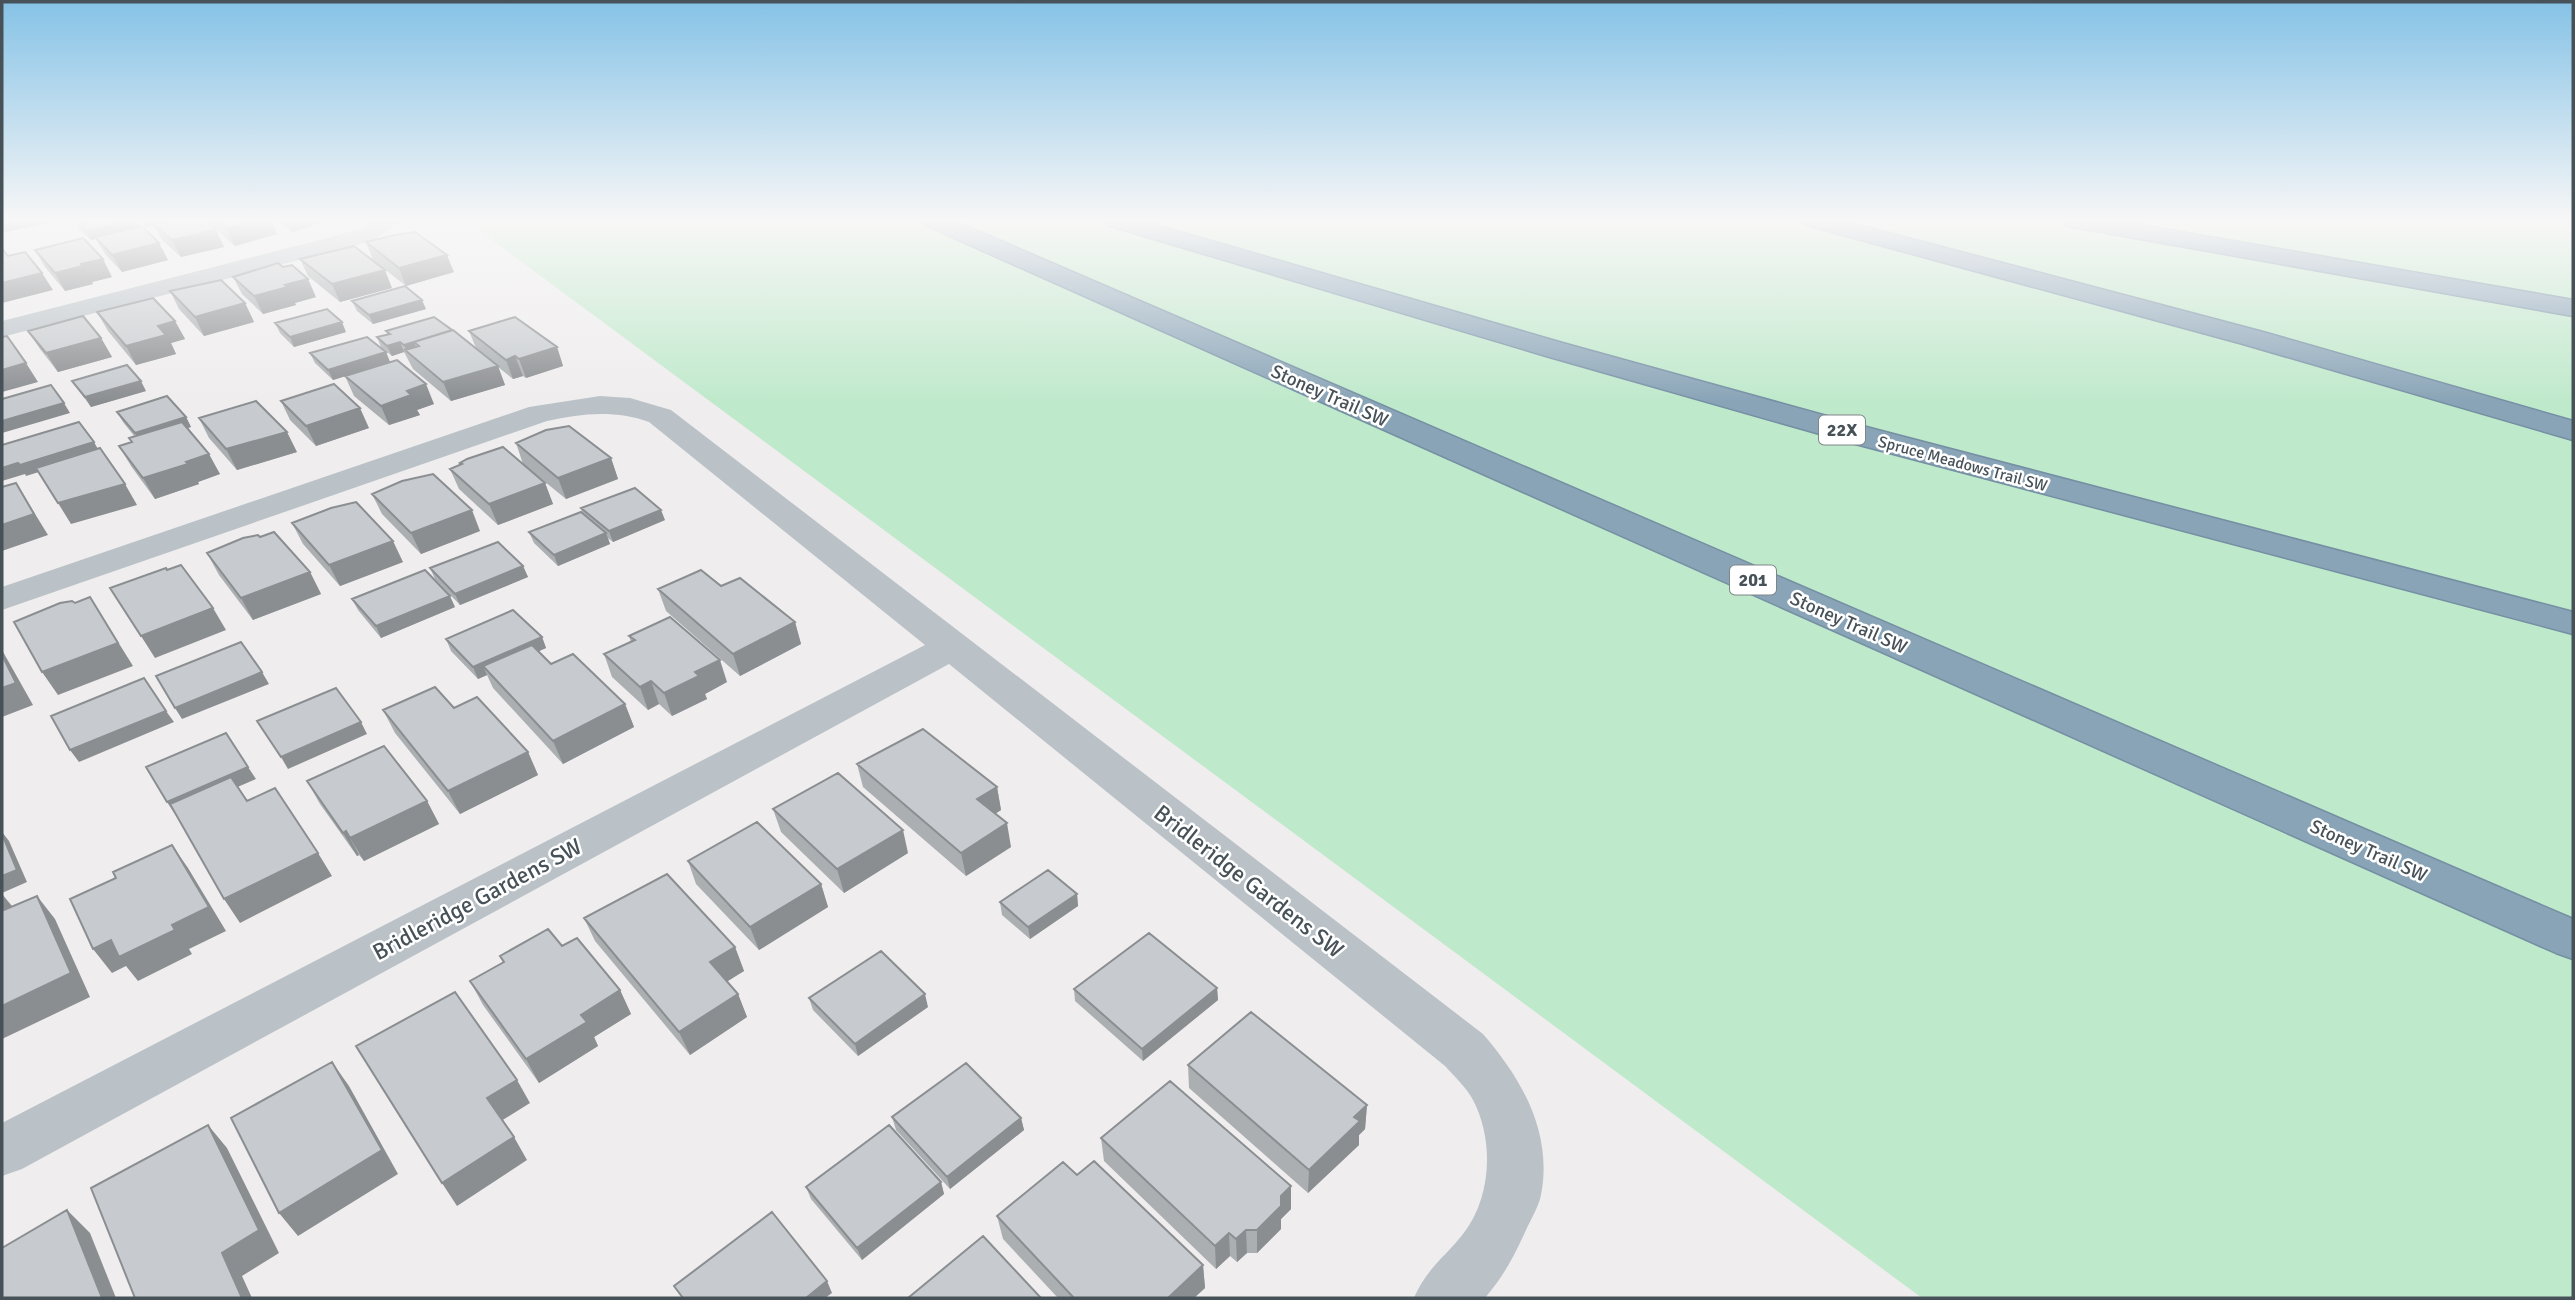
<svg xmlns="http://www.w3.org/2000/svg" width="2575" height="1300" font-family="Signika,sans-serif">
  <rect width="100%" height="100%" fill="#efeded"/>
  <path fill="#bfe9cb" d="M465,220H2573V1298H1922Z"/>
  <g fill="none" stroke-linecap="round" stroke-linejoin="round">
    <g stroke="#758fa3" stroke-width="3">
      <path id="motorway" d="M922,220H952L2573,919V959L2556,953L925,225Z
        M1103,220H1139L1566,344L1870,428L2573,612V634L1848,442L1546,356L1107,225Z
        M1802,220H1840L2263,332L2573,421V440L2243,344L1806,225Z
        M2062,220H2112L2573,300V316L2073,227L2065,225Z"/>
    </g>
    <path fill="#bac2c8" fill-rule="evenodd" d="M374,220H402L377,238L353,246L2,337V321L335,236L361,228Z
      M600,396L630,398L671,410L1483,1034C1522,1079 1553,1133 1541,1195C1539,1206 1531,1219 1526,1230C1513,1258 1505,1274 1485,1298H1414C1427,1268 1444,1258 1463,1234C1492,1197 1494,1140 1473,1100C1466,1087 1454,1076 1445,1066L949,664L22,1169L2,1176V1123L925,645L649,422C616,410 582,413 547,421L2,610V587L529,407Z"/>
    <use href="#motorway" fill="#89a4b7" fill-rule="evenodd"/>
  </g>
  <path fill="#abafb2" d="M139,220H205L216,230L224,247L181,257L162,240L154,226L146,227Z
    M209,220H271L277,234L235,246L211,225Z
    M276,220H331L292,232Z
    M76,221L140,227L159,243L168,260L122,272L105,254L96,239L91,240L80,230Z
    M366,242L454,272L406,286L373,260Z
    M35,250L112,277L92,282L93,284L65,291L45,267Z
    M300,259L392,288L340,302L308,276Z
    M233,277L316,297L295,303L296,305L263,314L242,294Z
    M170,291L245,303L254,322L204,336L179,309Z
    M352,301L426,309L373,324L357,311Z
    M97,312L175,321L185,339L171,343L176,354L136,365L108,331Z
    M275,323L346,332L294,347L280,333Z
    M28,331L101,338L112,357L58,372L40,349Z
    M386,331L476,348L469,331L557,347L563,366L526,378L523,376L513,379L498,367L505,385L451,401L413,369L404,352L392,356L381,347L377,337L388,334Z
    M386,352L390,362L333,380L315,363L310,353Z
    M345,376L434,404L417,410L420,415L389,425L354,396Z
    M72,381L146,391L91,407Z
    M281,401L369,428L316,446L290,420Z
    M117,412L186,417L191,427L187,428L220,474L198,482L199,484L155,499L131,466L119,446L132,442L129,438L135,437L123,422Z
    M199,418L297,452L237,470L209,438Z
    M516,443L611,458L618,479L566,499L523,464Z
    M460,463L545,483L553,504L498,525L459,489L450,469L461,465Z
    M372,494L480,531L421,554L382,514Z
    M581,508L665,520L613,542L608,538L610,544L558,566L534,543L529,532L582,513Z
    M292,523L403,562L340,586L303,544Z
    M260,537L310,572L321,594L253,620L219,575L207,553Z
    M523,566L528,577L460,605L435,579L430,568Z
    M721,586L795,622L801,644L740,676L666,611L658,589Z
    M352,599L455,607L381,638L358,610Z
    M629,636L727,682L705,694L707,699L672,716L659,704L648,710L612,677L604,654L631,642Z
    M542,637L546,648L539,651L551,664L625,704L634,727L563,764L493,688L487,675L478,679L451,651L446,639Z
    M454,708L528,752L538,775L460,814L395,733L383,710Z
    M857,764L997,787L1001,810L995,814L1011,847L966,876L863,787Z
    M307,781L427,801L439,824L364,861L359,855L357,856L320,804Z
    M773,809L908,853L844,893L781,832Z
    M688,861L821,884L828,907L759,950L696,884Z
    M1077,894L1078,906L1030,939L1002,915L1000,902Z
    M584,918L735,947L744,971L727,981L738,994L747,1017L690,1055L595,941Z
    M562,946L620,990L631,1014L594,1037L598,1046L539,1083L483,1005L470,981L503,962L500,956Z
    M1217,988L1218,1000L1143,1061L1075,1001L1074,989Z
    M809,998L928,1007L858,1056L813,1010Z
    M1188,1065L1367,1105L1365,1129L1359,1135V1145L1308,1193L1189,1088Z
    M892,1117L1021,1118L1024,1130L950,1189L896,1130Z
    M1101,1138L1291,1209L1281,1219V1229L1257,1253H1247L1237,1262L1230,1256L1216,1269L1104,1161Z
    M1077,1175L1203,1265L1205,1288L1194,1298H1058L1003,1239L997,1216Z
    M941,1182L944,1194L862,1260L811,1199L806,1187Z"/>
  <path fill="#8b8e91" d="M16,220H60L2,233V223Z
    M136,220L141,229L91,240L87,231Z
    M142,220H180L153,224L154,226L146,227Z
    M260,220H271L277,234L235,246L227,229Z
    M286,220H331L292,232Z
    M216,230L224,247L181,257L172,240Z
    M159,243L168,260L122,272L112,255Z
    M447,255L454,272L406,286L399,268Z
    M103,259L112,277L92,282L93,284L65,291L55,273L81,264Z
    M385,270L392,288L340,302L332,284Z
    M42,273L53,290L2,303V283Z
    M308,279L316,297L295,303L296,305L263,314L254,296L285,285Z
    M422,300L426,309L373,324L369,315Z
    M245,303L254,322L204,336L195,317Z
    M175,321L185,339L171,343L176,354L136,365L126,346L158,326Z
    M342,322L346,332L294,347L290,337Z
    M101,338L112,357L58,372L46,353Z
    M400,342L404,352L392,356L387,346Z
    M414,342L418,352H407L404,345Z
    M557,347L563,366L526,378L519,359Z
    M386,352L390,362L333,380L328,370Z
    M515,356L523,376L513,379L506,360Z
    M26,363L38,382L2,392V370Z
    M498,366L505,385L451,401L443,382Z
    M141,381L146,391L91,407L85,397Z
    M426,384L434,404L417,410L420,415L389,425L381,406L407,391Z
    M64,403L70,413L2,433V421Z
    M360,408L369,428L316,446L306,426Z
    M186,417L191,427L141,443L135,433Z
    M287,432L297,452L237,470L226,449Z
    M94,442L100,453L26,476L25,474L2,481V468Z
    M209,454L220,474L198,482L199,484L155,499L143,478L186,462Z
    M611,458L618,479L566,499L558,478Z
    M16,483L48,535L2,551V525Z
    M545,483L553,504L498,525L489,504Z
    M125,484L137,505L71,524L58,503Z
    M472,510L480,531L421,554L411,533Z
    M661,510L665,520L613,542L609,531Z
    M606,533L610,544L558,566L554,555Z
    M393,541L403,562L340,586L329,565Z
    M523,566L528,577L460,605L455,594Z
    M310,572L321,594L253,620L241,598Z
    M450,596L455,607L381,638L376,626Z
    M90,597L133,666L58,695L42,672Z
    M213,608L226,630L155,658L141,636Z
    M795,622L801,644L740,676L733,654Z
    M542,637L546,648L490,673L483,666L487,675L478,679L473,667Z
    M2,650L33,705L2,717Z
    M720,660L727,682L705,694L707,699L672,716L664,693L695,672Z
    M262,672L269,684L182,719L175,708Z
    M651,681L659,704L648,710L640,687Z
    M625,704L634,727L563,764L553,741Z
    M166,711L174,722L79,762L70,750Z
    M361,722L367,734L288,769L281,757Z
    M528,752L538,775L460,814L448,791Z
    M248,767L256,779L175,814L167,802Z
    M997,787L1001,810L982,822L977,799Z
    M427,801L439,824L364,861L350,838Z
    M1007,823L1011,847L966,876L961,853Z
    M903,830L908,853L844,893L837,869Z
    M346,831L359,855L357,856L343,833Z
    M2,832L9,841L27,882L2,893Z
    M172,845L188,868L226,931L189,949L192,954L138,981L126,966L112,973L93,949L111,940L172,925Z
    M318,853L332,876L240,923L224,899Z
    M821,884L828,907L759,950L750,927Z
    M2,894L12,906L24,934L4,910L2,905Z
    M1077,894L1078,906L1030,939L1028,927Z
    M37,896L55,919L90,997L2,1039V1006Z
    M735,947L744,971L720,986L710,962Z
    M1217,988L1218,1000L1143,1061L1142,1049Z
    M620,990L631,1014L594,1037L598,1046L539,1083L526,1059L581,1015Z
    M738,994L747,1017L690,1055L679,1032Z
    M925,994L928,1007L858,1056L855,1044Z
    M332,1062L349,1086L398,1174L298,1236L279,1213Z
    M517,1080L530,1103L501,1121L487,1098Z
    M1367,1105L1365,1129L1359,1135V1145L1308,1193L1309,1170L1354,1117Z
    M1021,1118L1024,1130L950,1189L947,1177Z
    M208,1125L227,1148L279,1253L242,1276L252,1298H242L222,1253Z
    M514,1137L527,1160L457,1206L442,1183Z
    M941,1182L944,1194L862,1260L857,1248Z
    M1291,1186V1209L1281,1219V1229L1257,1253V1230L1281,1196Z
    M67,1210L90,1233L116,1298H102Z
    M1246,1230L1247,1253L1237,1262L1236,1239Z
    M1229,1233L1230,1256L1216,1269L1215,1246Z
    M1203,1265L1205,1288L1194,1298H1168Z
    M827,1281L832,1293L825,1298H806Z"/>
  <path fill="#c7cbcf" stroke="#8b8e91" stroke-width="2" d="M2,220H16L2,223Z
    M81,220H136L87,231L76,221Z
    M169,220H205L216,230L172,240L153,224Z
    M216,220H260L227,229Z
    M142,226L159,243L112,255L95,237Z
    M415,232L447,255L399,268L366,242L395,235Z
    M83,238L103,259L81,264L83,266L55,273L35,250Z
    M354,246L385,270L332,284L300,259Z
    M2,249L8,256L25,252L42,273L2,283Z
    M278,263L283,267L292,265L308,279L285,285L288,287L254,296L233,277Z
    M221,280L245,303L195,317L170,291Z
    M405,286L422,300L369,315L352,301Z
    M153,298L175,321L158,326L166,335L126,346L97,312Z
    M327,309L342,322L290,337L275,323Z
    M83,316L101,338L46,353L28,331Z
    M434,317L452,330L404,345L400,342L387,346L377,337L390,334L386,331Z
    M515,317L557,347L519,359L515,356L506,360L469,331Z
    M453,330L498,366L443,382L405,350L419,346L414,342Z
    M7,336L26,363L2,370V337Z
    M367,337L386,352L328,370L310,353Z
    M397,360L426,384L407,391L411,395L381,406L345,376Z
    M127,365L141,381L85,397L72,381Z
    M334,384L360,408L306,426L281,401Z
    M51,385L64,403L2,421V399Z
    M167,396L186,417L135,433L117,412Z
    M256,401L287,432L226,449L199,418Z
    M79,422L94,442L20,465L18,463L2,468V445Z
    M182,422L209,454L186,462L188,464L143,478L119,446L132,442L129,438Z
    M569,426L611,458L558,478L516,443L546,430Z
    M503,447L545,483L489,504L450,469L462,464L460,463L467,459Z
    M100,448L125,484L58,503L36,468Z
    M433,474L472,510L411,533L372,494L402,481Z
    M16,483L34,514L2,525V487Z
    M635,488L661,510L609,531L581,508Z
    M356,502L393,541L329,565L292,523L331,508Z
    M581,512L606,533L554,555L529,532Z
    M274,532L310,572L241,598L207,553L243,538L258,535L260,537Z
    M498,542L523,566L455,594L430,568Z
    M181,565L213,608L141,636L110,588L166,568L167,570Z
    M425,570L450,596L376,626L352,599Z
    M701,570L721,586L740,578L795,622L733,654L658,589Z
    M90,597L118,643L42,672L14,622L60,603L72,601L75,603Z
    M513,610L542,637L473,667L446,639Z
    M670,617L720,660L695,672L699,676L664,693L651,681L640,687L604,654L635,640L629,636Z
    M241,642L262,672L175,708L156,676Z
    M532,645L551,664L573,654L625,704L553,741L483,666Z
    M2,655L16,683L2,688Z
    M144,678L166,711L70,750L51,716Z
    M435,687L454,708L477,697L528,752L448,791L383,710Z
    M336,688L361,722L281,757L257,721Z
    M923,729L997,787L977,799L1007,823L961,853L857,764Z
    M226,733L248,767L167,802L146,767Z
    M384,746L427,801L350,838L346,831L343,833L307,781Z
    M838,773L903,830L837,869L773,809Z
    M231,777L247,801L275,788L318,853L224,899L170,804Z
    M757,822L821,884L750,927L688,861Z
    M2,834L17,870L2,876Z
    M172,845L209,907L172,925L175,930L119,957L111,940L93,949L70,899L116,878L113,872Z
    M1048,870L1077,894L1028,927L1000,902Z
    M667,874L735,947L710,962L738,994L679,1032L584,918Z
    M37,896L71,973L2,1006V905L4,910Z
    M548,929L562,946L577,938L620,990L581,1015L587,1022L526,1059L470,981L504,962L500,956Z
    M1149,933L1217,988L1142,1049L1074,989Z
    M881,951L925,994L855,1044L809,998Z
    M455,992L517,1080L487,1098L514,1137L442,1183L356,1046Z
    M1251,1012L1367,1105L1354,1117L1360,1121L1309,1170L1188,1065Z
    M332,1062L382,1150L279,1213L231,1118Z
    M966,1063L1021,1118L947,1177L892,1117Z
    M1170,1081L1291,1186L1281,1196V1206L1257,1230H1246L1236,1239L1229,1233L1215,1246L1101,1138Z
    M208,1125L259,1230L222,1253L242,1298H135L91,1188Z
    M889,1125L941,1182L857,1248L806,1187Z
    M1094,1161L1203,1265L1168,1298H1074L997,1216L1063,1162L1077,1175Z
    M67,1210L102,1298H2V1248Z
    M772,1212L827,1281L806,1298H683L674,1286Z
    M983,1236L1041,1298H908Z"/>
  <linearGradient id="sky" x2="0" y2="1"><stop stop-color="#85c2e6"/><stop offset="0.55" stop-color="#f8f7f7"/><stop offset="1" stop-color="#f8f7f7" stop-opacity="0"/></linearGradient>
  <rect width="2575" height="402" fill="url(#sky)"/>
  <g text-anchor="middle" stroke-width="5" stroke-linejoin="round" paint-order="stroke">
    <g font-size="16" fill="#475258" stroke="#fff">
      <text transform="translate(1963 463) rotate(15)" y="6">Spruce Meadows Trail SW</text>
    </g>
    <g fill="#fff" stroke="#7e868a" stroke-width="2">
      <rect x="1819" y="415.5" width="46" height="29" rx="5"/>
      <rect x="1730" y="565.5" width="46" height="29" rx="5"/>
    </g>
    <g font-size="18" font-weight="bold" fill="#475258">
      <text x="1842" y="436">22X</text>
      <text x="1753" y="586">201</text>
    </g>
    <g font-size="19" fill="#475258" stroke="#fff">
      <text transform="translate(1330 395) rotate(24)" y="7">Stoney Trail SW</text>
      <text transform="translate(1849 622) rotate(24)" y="7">Stoney Trail SW</text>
      <text transform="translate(2369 850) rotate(24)" y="7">Stoney Trail SW</text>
    </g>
    <g font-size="23" fill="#475258" stroke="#fff">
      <text transform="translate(1249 881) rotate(38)" y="8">Bridleridge Gardens SW</text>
      <text transform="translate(477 899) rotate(-28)" y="8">Bridleridge Gardens SW</text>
    </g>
  </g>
  <rect width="2575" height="1300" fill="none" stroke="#475258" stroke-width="7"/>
</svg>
